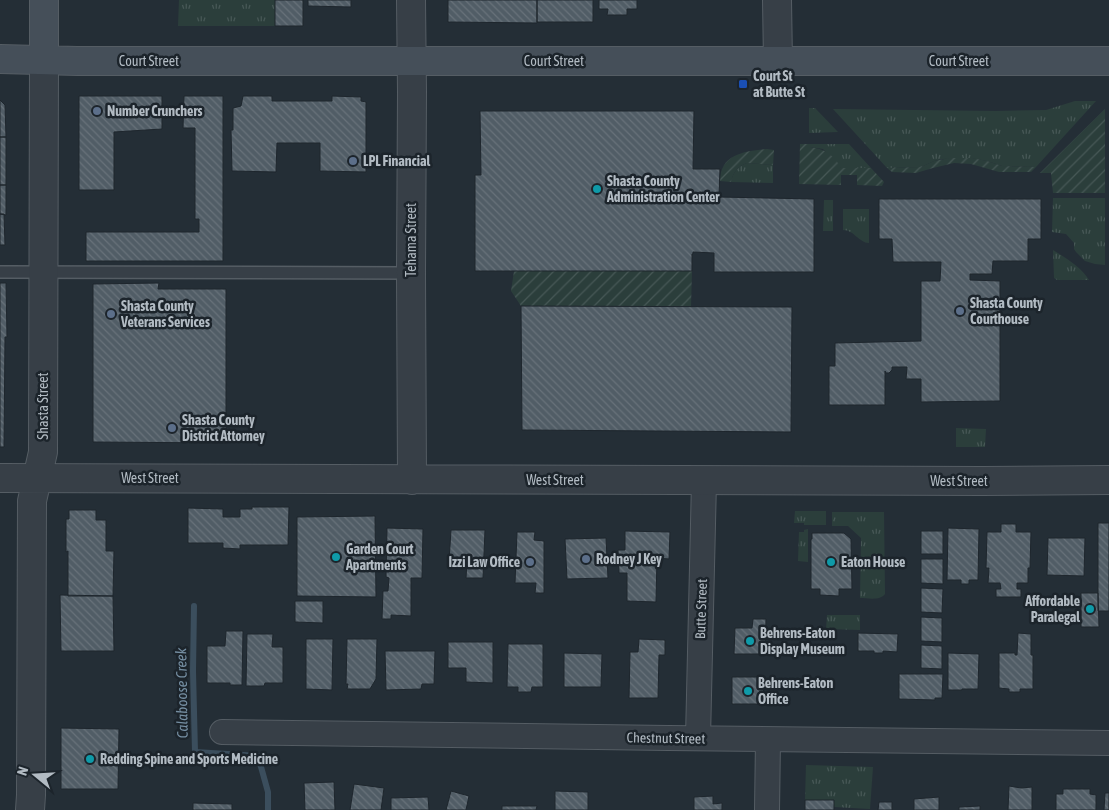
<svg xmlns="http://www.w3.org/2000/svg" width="1109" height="810" font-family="'Asap Condensed',sans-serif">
  <defs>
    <pattern id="grass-tufts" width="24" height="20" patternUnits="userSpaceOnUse" patternTransform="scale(1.25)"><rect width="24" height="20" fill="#2b3e3b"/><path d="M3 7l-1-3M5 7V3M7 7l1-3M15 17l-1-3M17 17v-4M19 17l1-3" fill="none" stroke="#475856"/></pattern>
    <pattern id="garden-furrows" width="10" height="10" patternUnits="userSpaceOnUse" patternTransform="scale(1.25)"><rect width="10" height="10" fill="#2b3e3b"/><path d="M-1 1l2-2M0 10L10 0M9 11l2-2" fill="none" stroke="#475856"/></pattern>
    <pattern id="building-back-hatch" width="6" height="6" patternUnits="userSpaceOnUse" patternTransform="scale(1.25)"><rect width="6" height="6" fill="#515d66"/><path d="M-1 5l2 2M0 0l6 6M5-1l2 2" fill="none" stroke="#68727a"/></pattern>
  </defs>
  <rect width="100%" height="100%" fill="#242e36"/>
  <path fill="url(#grass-tufts)" d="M179,0H275V26H178Z
    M1075,101H1096L1036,167L1002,166L987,161L971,158L942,159L934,161L921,167L887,168L833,109L996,111L1046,110Z
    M809,108H815L838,132L809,133Z
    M810,144H849L871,168H841L823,149L810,147Z
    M747,163L773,165V183L731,182C733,172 738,166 747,163Z
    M1053,198H1105V265L1095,264L1085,261L1076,252L1074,249V243L1066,234L1052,232Z
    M824,200H833V231H823Z
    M843,209H869V243C858,242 854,230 843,230Z
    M1053,250C1066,258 1081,267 1089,280H1057L1054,278Z
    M956,428L986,429L985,447H956Z
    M795,511H826V525H804V523H794Z
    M832,512H884L885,594C880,601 868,598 860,598L861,538L848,526H832Z
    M808,529V562L798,561L799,532H804V530Z
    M827,615H860V630L826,629Z
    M806,765L873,767L870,809L834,807V800H805Z"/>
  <path fill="url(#garden-furrows)" d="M1105,109V193H1053L1051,173H1040Z
    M800,144H810V147C825,149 834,155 841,168H871L884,182L882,186L857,185V175H841V185L799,184Z
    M767,149L774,150L773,165L747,163C738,166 733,172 731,182L720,181C720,154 745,151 767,149Z
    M950,158H972L987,161L1002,166L1036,167L1031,172H999L971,164L954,163L933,168L916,173L892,172L887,168L921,167L934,161Z
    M514,271H692L691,307L521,306L511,291Z"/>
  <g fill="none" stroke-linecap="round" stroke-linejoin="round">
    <path stroke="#3b4e5d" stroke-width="6" d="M194,606L193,671L195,752L258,756L268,792V810"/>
  </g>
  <path fill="url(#building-back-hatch)" stroke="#1e262d" d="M275,0H303V26H275Z
    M308,0H351V7L308,6Z
    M448,0H537V23L448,22Z
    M537,0H593V22H537Z
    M599,0H637V9H627V15H607L608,9H599Z
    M79,96H162V129L114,132V190H79Z
    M184,96H223V261H86V232H199V219H195V128H183Z
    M243,96H272V101H332V96L361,97V101L366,102V172L320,171V143H277L276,172L232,171L231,130H233V108L241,106Z
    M0,100L5,105L6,137H0Z
    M480,111H694L693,169H720L719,197L814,199V272H714V253L693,252V254H692V271H475V175H481Z
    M0,137H6V185H0Z
    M0,185H6V215L0,214Z
    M879,199H1041V239H1028V261H993L992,274H970V280L1000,281V401L921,402V379H906L907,367H892V370L889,373H886L885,371V405H829V366H835V343L921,341V281H940L941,262H893L892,239H879Z
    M0,214H4L5,245H0Z
    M0,283H6L7,337H5L4,447H0Z
    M159,283L158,289H226V443L93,442V284Z
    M521,306L792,307L791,432L522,430Z
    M252,507H289L288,545H240V549L223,548V543H188V508L223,509V517H240V509H252Z
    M69,510H96V520H106V551H114L113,596H68V551L66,552V519H69Z
    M375,516L376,597L297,596V517Z
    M1098,523H1109V611H1098Z
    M1001,524H1016V532H1031L1030,568H1028V583H1017V589H1021V597H996V589H1001L1000,583H988L989,568H986L987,532H1001Z
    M387,528L423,529L422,578H411V616L391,615V619H382L383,591H388L389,578L386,577Z
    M948,528L979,529L978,580H969V584H961V580H947Z
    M451,530H485L483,578H466L467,561H449Z
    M625,531L670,532L669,559L657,558L656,602L627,601V573H619L618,550H625Z
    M921,531H943V554H921Z
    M517,532H535L534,540L544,541V593H535L536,583H515Z
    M812,533H844L851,539L852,589H839V596L820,595V589H811V539H812Z
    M606,538L608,578L567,579L565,539Z
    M1048,538H1085L1084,576L1047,575Z
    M921,559H943V584L921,583Z
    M921,588L943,589L942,613L921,612Z
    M1081,593H1098L1099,627H1081Z
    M60,595L113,596L114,651H61Z
    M295,601H323V623L295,622Z
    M921,617L942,618V642L921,641Z
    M753,619H766L765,654H734L735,628H752Z
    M226,631H243L242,685H230V683H207V646H225Z
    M858,633L898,634L897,652L883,651V653H874V651H858Z
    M1018,633L1031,634V655H1033V689H1020V692H1009V689L999,688V653H1015V655H1017Z
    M247,634H273L272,647H283V683H265L264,686H246Z
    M306,639H333L332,690L306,689Z
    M347,639H377L376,679L370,689H347L348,684H346Z
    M639,639L665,640V655H659L658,698H629L630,652H638Z
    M448,642H493V683L466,682V668H448Z
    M508,644H543V687H532L531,692H518V687H507Z
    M921,645L942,646V669L921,668Z
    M385,651H435L434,684H422L421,689L386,690Z
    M564,653L602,654L601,687H564Z
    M948,653L979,654L978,689H962V690H948Z
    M899,674H943L942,698H935V700L899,699Z
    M732,677H764L763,704H732Z
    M61,728L119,729L118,789H61Z
    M334,782L335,810H305L304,783Z
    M354,784L384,788L381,810H350Z
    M1009,786L1021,788L1032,787V810H1008Z
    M1063,789H1090V794L1096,795V810H1056V794H1063Z
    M451,791L469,796L466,810H446Z
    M555,791L588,792V810H555Z
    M1105,793H1109V810H1104Z
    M713,796V804L722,803V810H694V797Z
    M428,797L429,810H391V798Z
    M939,797V810H914V799Z
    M805,800H834V810H805Z
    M879,802H892V810H878Z
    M193,803L232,804V810H193Z
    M502,806H537L536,810H502Z
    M980,806V810H959V807Z"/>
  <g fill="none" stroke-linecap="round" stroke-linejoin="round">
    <g stroke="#555d64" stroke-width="14">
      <path id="service" d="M0,272L411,273"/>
    </g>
    <g stroke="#555d64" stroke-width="26">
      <path id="minor" d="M222,732C518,736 813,740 1109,743
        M698,738L704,481
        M767,810L768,740"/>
    </g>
    <g stroke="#555d64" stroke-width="30">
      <path id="tertiary" d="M411,0L412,92L411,273L412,480
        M777,0L778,62
        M0,478L982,481L1109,480
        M30,810L31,795L32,501L43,452L44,60"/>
    </g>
    <g stroke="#555d64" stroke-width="30">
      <path id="secondary" d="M44,0V60
        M0,59L77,61H1109"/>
    </g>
    <use href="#service" stroke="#373f47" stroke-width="11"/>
    <use href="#minor" stroke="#373f47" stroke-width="24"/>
    <use href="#tertiary" stroke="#373f47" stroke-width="28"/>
    <use href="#secondary" stroke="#454f59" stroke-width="28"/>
  </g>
  <rect fill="#1a4fb4" stroke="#1c242b" stroke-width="2" x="738" y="79" width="10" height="10" rx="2.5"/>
  <g fill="#5c6f8a" stroke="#1c242b" stroke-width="2">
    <circle cx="97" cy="111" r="5"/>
    <circle cx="353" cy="161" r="5"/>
    <circle cx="960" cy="311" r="5"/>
    <circle cx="111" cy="314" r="5"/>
    <circle cx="172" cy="428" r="5"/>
    <circle cx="586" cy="559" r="5"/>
    <circle cx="530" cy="562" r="5"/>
  </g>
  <g fill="#0f9aa8" stroke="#1c242b" stroke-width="2">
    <circle cx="597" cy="189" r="5"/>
    <circle cx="336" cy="557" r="5"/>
    <circle cx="831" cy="562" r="5"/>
    <circle cx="1090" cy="609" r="5"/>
    <circle cx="750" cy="641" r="5"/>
    <circle cx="748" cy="691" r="5"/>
    <circle cx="90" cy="759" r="5"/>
  </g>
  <g text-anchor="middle" stroke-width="5" stroke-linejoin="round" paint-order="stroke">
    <g font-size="14" fill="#b2bbc3" stroke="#1c242b">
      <text x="149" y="66">Court Street</text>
      <text x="554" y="66">Court Street</text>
      <text x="959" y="66">Court Street</text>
      <text transform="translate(411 240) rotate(-90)" y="5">Tehama Street</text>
      <text transform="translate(43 406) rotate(-90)" y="5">Shasta Street</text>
      <text x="150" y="483">West Street</text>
      <text x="555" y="485">West Street</text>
      <text x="959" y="486">West Street</text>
      <text transform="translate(701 609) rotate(-88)" y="5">Butte Street</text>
      <text transform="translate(666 738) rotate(1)" y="5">Chestnut Street</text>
    </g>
    <g font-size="14" font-weight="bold" fill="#b2bbc3" stroke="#1c242b" text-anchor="start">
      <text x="753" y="81">Court St<tspan x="753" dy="16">at Butte St</tspan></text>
      <text x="107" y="116">Number Crunchers</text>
      <text x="363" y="166">LPL Financial</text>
      <text x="607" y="186">Shasta County<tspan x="607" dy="16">Administration Center</tspan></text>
      <text x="970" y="308">Shasta County<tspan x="970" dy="16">Courthouse</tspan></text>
      <text x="121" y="311">Shasta County<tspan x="121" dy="16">Veterans Services</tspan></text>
      <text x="182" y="425">Shasta County<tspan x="182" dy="16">District Attorney</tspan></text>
      <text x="346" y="554">Garden Court<tspan x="346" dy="16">Apartments</tspan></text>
      <text x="596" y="564">Rodney J Key</text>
      <text x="520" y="567" text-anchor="end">Izzi Law Office</text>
      <text x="841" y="567">Eaton House</text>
      <text x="1080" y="606" text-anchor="end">Affordable<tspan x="1080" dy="16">Paralegal</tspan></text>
      <text x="760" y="638">Behrens-Eaton<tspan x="760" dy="16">Display Museum</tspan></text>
      <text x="758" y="688">Behrens-Eaton<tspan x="758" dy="16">Office</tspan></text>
      <text x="100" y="764">Redding Spine and Sports Medicine</text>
    </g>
    <g font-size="15" font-style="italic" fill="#768fa3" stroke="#1c242b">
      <text transform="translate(182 693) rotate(-91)" y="5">Calaboose Creek</text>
    </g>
  </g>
  <g transform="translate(35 775) rotate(288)" stroke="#1c242b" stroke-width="4" paint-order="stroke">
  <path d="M0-4L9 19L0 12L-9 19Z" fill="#b2bbc3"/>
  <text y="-8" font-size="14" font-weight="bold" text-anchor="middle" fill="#b2bbc3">N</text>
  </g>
</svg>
